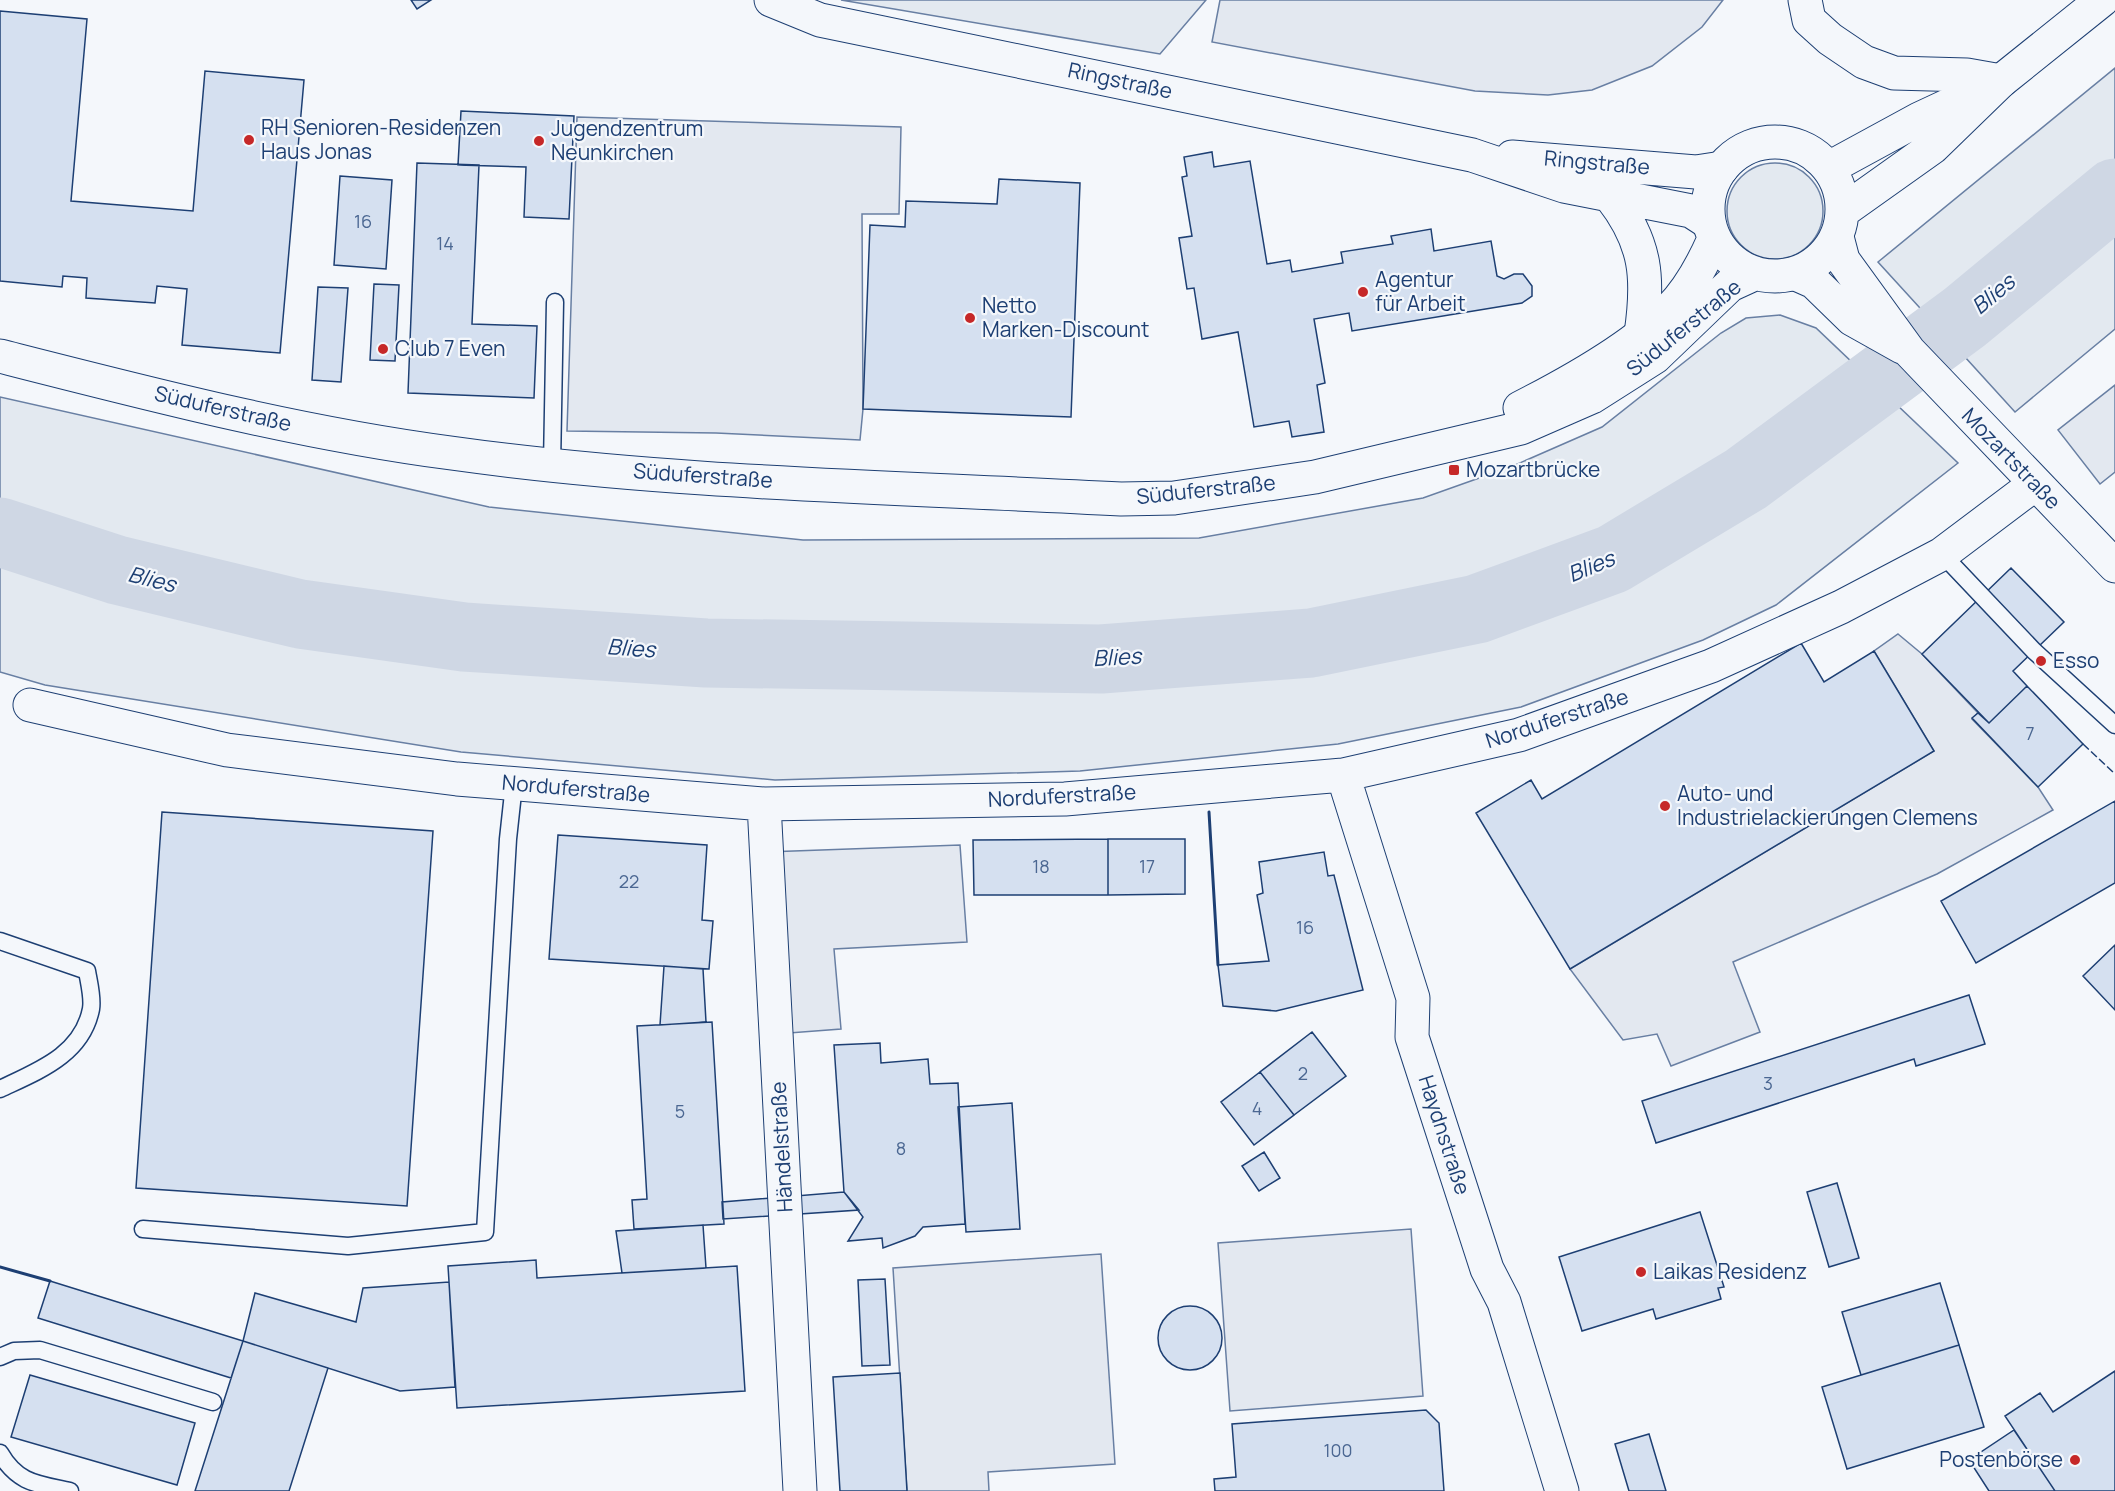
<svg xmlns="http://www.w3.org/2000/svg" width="2115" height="1491" font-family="Manrope,sans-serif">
  <rect width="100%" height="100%" fill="#f4f7fb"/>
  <path fill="#e3e9f0" stroke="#687fa3" stroke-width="1.5" d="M841,0H1206L1160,54Z
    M2115,68V167L1930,319L1878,262Z
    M1727 211a48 48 0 1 1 96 0a48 48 0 1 1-96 0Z
    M2115,234V329L2015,412L1965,357Z
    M1780,315L1816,328L1958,463L1776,605L1703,640L1521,707L1338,744L1080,771L775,780L461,752L45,685L0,672V397L489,507L803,540L1199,538L1423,498L1513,466L1602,427L1721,333L1746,318Z"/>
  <path fill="#e3e8f0" stroke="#687fa3" stroke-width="1.5" d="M1220,0H1723L1702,27L1652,66L1592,90L1548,95L1475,91L1212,42Z
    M577,117L901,127L899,214H862L863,409L860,440L716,433L567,431Z
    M2115,385V472L2100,484L2058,430Z
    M1898,634L1922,654L1978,713L1972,719L2038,787L2053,810L1937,874L1733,962L1760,1032L1671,1066L1657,1034L1623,1040L1570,969L1934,751L1874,651Z
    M960,845L967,942L834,949L841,1029L776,1034L766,852Z
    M1411,1229L1423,1396L1230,1411L1218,1243Z
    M1101,1254L1115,1464L988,1472L989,1491H907L893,1268Z"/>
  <path fill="#cfd7e4" stroke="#687fa3" stroke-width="1.5" d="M2115,167V234L1965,357L1930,319Z"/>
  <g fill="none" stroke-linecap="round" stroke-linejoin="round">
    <path stroke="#cfd7e4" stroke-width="69" d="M0,532L117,570L300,614L464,637L706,653L1101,659L1311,643L1477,609L1613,559L1746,479L1965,317L2115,193"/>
  </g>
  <path fill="#d5e0f0" stroke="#1d3f73" stroke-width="1.5" d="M411,0H431L417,9Z
    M0,11L87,19L71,201L193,211L205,71L304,80L280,353L182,345L187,289L157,286L155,303L86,298L87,278L63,276L62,287L0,281Z
    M461,111L574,116L569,219L524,217L526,167L458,165Z
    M1212,152L1214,167L1250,161L1267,264L1290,260L1292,272L1343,263L1341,252L1393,244L1391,236L1431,229L1434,251L1491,241L1497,276L1504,279L1514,274H1523L1532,286V296L1522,303L1352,331L1349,313L1314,319L1325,383L1317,385L1324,432L1292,437L1289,421L1254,427L1238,332L1202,339L1194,288L1187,289L1179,238L1192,236L1182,177L1187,176L1184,157Z
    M417,163L479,165L472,324L537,326L534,398L408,393Z
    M340,176L392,180L386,269L334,265Z
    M999,179L1080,183L1071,417L863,409L870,225L905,227L906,201L997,204Z
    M374,284L399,285L395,361L370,360Z
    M318,287L348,288L341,382L312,380Z
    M2011,568L2064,622L2013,671L2027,686L1989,723L1922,654Z
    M1801,643L1824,682L1874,651L1934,751L1570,969L1476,813L1531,780L1542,799Z
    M2027,686L2083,744L2038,787L1972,718L1978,713L1989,723Z
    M2115,801V883L1976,963L1941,901Z
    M162,812L433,831L407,1206L136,1188Z
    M558,835L707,845L702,920L713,921L709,969L549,959Z
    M1108,839H1185V894L1108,895Z
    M1108,839V895H974L973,840Z
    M1324,852L1328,876L1334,875L1363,990L1276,1011L1223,1006L1218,965L1269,961L1257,895L1263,893L1259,862Z
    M2115,945V1010L2083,976Z
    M664,966L703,969L706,1022L660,1025Z
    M1969,995L1985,1044L1916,1066L1914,1059L1656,1143L1642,1101Z
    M712,1022L724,1224L634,1229L632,1200L647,1199L637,1026Z
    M1312,1032L1346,1076L1294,1115L1260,1072Z
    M880,1043L881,1063L928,1059L930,1084L958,1083L965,1224L923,1227L915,1236L883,1248L882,1238L848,1241L863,1217L844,1192L834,1045Z
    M1260,1072L1294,1115L1254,1145L1221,1102Z
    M1012,1103L1020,1229L966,1232L958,1107Z
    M1264,1152L1280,1178L1259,1191L1242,1166Z
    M1837,1183L1859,1258L1829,1267L1807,1192Z
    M844,1192L859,1210L723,1219L722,1202Z
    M1700,1212L1724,1287L1718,1288L1721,1299L1656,1319L1653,1309L1582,1331L1559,1257Z
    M703,1225L706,1268L622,1273L616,1231Z
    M536,1260L537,1278L737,1266L745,1391L457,1408L448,1266Z
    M885,1279L890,1365L862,1366L858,1280Z
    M50,1281L243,1341L231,1378L38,1318Z
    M449,1282L455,1387L400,1391L243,1341L255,1293L356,1322L363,1288Z
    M1940,1283L1959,1345L1861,1375L1842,1312Z
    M1158 1338a32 32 0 1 1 64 0a32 32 0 1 1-64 0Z
    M243,1341L328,1368L289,1491H195Z
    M1959,1345L1984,1427L1847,1469L1822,1387Z
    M2115,1371V1491H2055L2005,1416L2040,1393L2053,1412Z
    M900,1373L907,1491H840L833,1377Z
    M30,1375L195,1423L177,1485L11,1437Z
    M1426,1410L1439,1423L1444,1491H1215L1214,1479L1236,1477L1232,1424Z
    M2014,1430L2055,1491H1989L1969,1460Z
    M1649,1434L1666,1491H1629L1615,1444Z"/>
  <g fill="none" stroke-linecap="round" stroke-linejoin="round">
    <g stroke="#1d3f73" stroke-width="19">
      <path id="service" d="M552,465L555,302
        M1942,554L2034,651L2115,725
        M0,941L87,971C89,983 93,998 91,1009C82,1055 38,1071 0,1089
        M143,1229L348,1246L485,1232L508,839L514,784
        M0,1357L14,1351L40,1350L213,1402
        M0,1453C18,1484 38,1484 70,1491"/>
    </g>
    <g stroke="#1d3f73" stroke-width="35">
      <path id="minor" d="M1805,0L1809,20L1830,39L1864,62L1894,73L1967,75L2001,81
        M30,705L227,750L457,779L764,804L1065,799L1343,775L1519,735L1711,666L1841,607L1942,554L2035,484
        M1343,775L1413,998L1412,1037L1487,1269L1504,1302L1562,1491
        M764,804L800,1491"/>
    </g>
    <g stroke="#1d3f73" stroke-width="35">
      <path id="tertiary" d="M771,0L820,20L1472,155L1564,186L1691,211L1708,222
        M1512,157L1696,172L1722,168
        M1611,197C1647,243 1649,279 1641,334
        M1837,237L1843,260L1909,351L2115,566
        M1796,274L1814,282L1852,319L1902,347"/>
    </g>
    <g stroke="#1d3f73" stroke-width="35">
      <path id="secondary" d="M1708 209a67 67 0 1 1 134 0a67 67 0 1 1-134 0Z
        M1829,168L1919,119L1977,92
        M1843,211L1933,147L2001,81L2102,0
        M0,356C149,394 299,433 451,453C672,484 898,487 1121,499L1174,498L1315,477L1521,428L1592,397L1655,357L1730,285L1754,274
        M1520,408C1567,384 1634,347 1670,309C1690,289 1703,264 1714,239"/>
    </g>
    <use href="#service" stroke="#f4f7fb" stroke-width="16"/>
    <use href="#minor" stroke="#f4f7fb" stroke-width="33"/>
    <use href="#tertiary" stroke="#f4f7fb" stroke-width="33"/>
    <use href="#secondary" stroke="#f4f7fb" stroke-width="33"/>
    <path stroke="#1d3f73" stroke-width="1.5" stroke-dasharray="8 3" stroke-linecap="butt" d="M2083,744L2115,774"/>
    <path stroke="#1d3f73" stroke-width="3" d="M1209,812L1218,965
      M0,1267L50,1281"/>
  </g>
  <g fill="#c62828" stroke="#f4f7fb" stroke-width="2">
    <circle cx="249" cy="140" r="6"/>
    <circle cx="539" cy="141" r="6"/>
    <circle cx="1363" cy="292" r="6"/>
    <circle cx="970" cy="318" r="6"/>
    <circle cx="383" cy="349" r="6"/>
    <rect x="1448" y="464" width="12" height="12" rx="3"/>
    <circle cx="2041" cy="661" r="6"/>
    <circle cx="1665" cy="806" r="6"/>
    <circle cx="1641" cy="1272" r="6"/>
    <circle cx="2075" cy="1460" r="6"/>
  </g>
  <g text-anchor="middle" stroke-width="4.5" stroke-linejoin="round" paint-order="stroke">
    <g font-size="18" fill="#4b6792">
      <text x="363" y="228">16</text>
      <text x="445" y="250">14</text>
      <text x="2030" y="740">7</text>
      <text x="1041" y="873">18</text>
      <text x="1147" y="873">17</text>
      <text x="629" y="888">22</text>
      <text x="1305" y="934">16</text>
      <text x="1303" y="1080">2</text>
      <text x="1768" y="1090">3</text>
      <text x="1257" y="1115">4</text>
      <text x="680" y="1118">5</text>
      <text x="901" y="1155">8</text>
      <text x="1338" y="1457">100</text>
    </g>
    <g font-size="21" fill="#1d3f73" stroke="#f4f7fb">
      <text transform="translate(1120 81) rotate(12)" y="7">Ringstraße</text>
      <text transform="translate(1597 163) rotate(5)" y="7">Ringstraße</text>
      <text transform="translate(1684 328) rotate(-39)" y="7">Süduferstraße</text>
      <text transform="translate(223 409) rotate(13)" y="7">Süduferstraße</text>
      <text transform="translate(2011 459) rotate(46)" y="7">Mozartstraße</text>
      <text transform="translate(703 476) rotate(4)" y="7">Süduferstraße</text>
      <text transform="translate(1206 490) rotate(-6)" y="7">Süduferstraße</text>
      <text transform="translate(1557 719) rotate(-18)" y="7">Norduferstraße</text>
      <text transform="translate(576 789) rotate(5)" y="7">Norduferstraße</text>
      <text transform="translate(1062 796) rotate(-3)" y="7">Norduferstraße</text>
      <text transform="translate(1444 1135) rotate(72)" y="7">Haydnstraße</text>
      <text transform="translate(782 1147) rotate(-93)" y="7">Händelstraße</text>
    </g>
    <g font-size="21" fill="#1d3f73" stroke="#f4f7fb" text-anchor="start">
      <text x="261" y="135">RH Senioren-Residenzen<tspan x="261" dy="24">Haus Jonas</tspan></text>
      <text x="551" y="136">Jugendzentrum<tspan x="551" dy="24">Neunkirchen</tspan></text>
      <text x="1375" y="287">Agentur<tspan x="1375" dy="24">für Arbeit</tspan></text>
      <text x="982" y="313">Netto<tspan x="982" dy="24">Marken-Discount</tspan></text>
      <text x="395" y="356">Club 7 Even</text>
      <text x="1466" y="477">Mozartbrücke</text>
      <text x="2053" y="668">Esso</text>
      <text x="1677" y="801">Auto- und<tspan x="1677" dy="24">Industrielackierungen Clemens</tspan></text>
      <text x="1653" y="1279">Laikas Residenz</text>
      <text x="2063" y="1467" text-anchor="end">Postenbörse</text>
    </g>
    <g font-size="22" font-style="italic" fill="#1d3f73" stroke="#f4f7fb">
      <text transform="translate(1993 294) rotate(-40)" y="8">Blies</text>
      <text transform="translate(1591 566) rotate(-22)" y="8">Blies</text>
      <text transform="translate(152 579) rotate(14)" y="8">Blies</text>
      <text transform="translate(631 648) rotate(4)" y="8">Blies</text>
      <text transform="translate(1117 657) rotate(-3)" y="8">Blies</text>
    </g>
  </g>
</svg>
